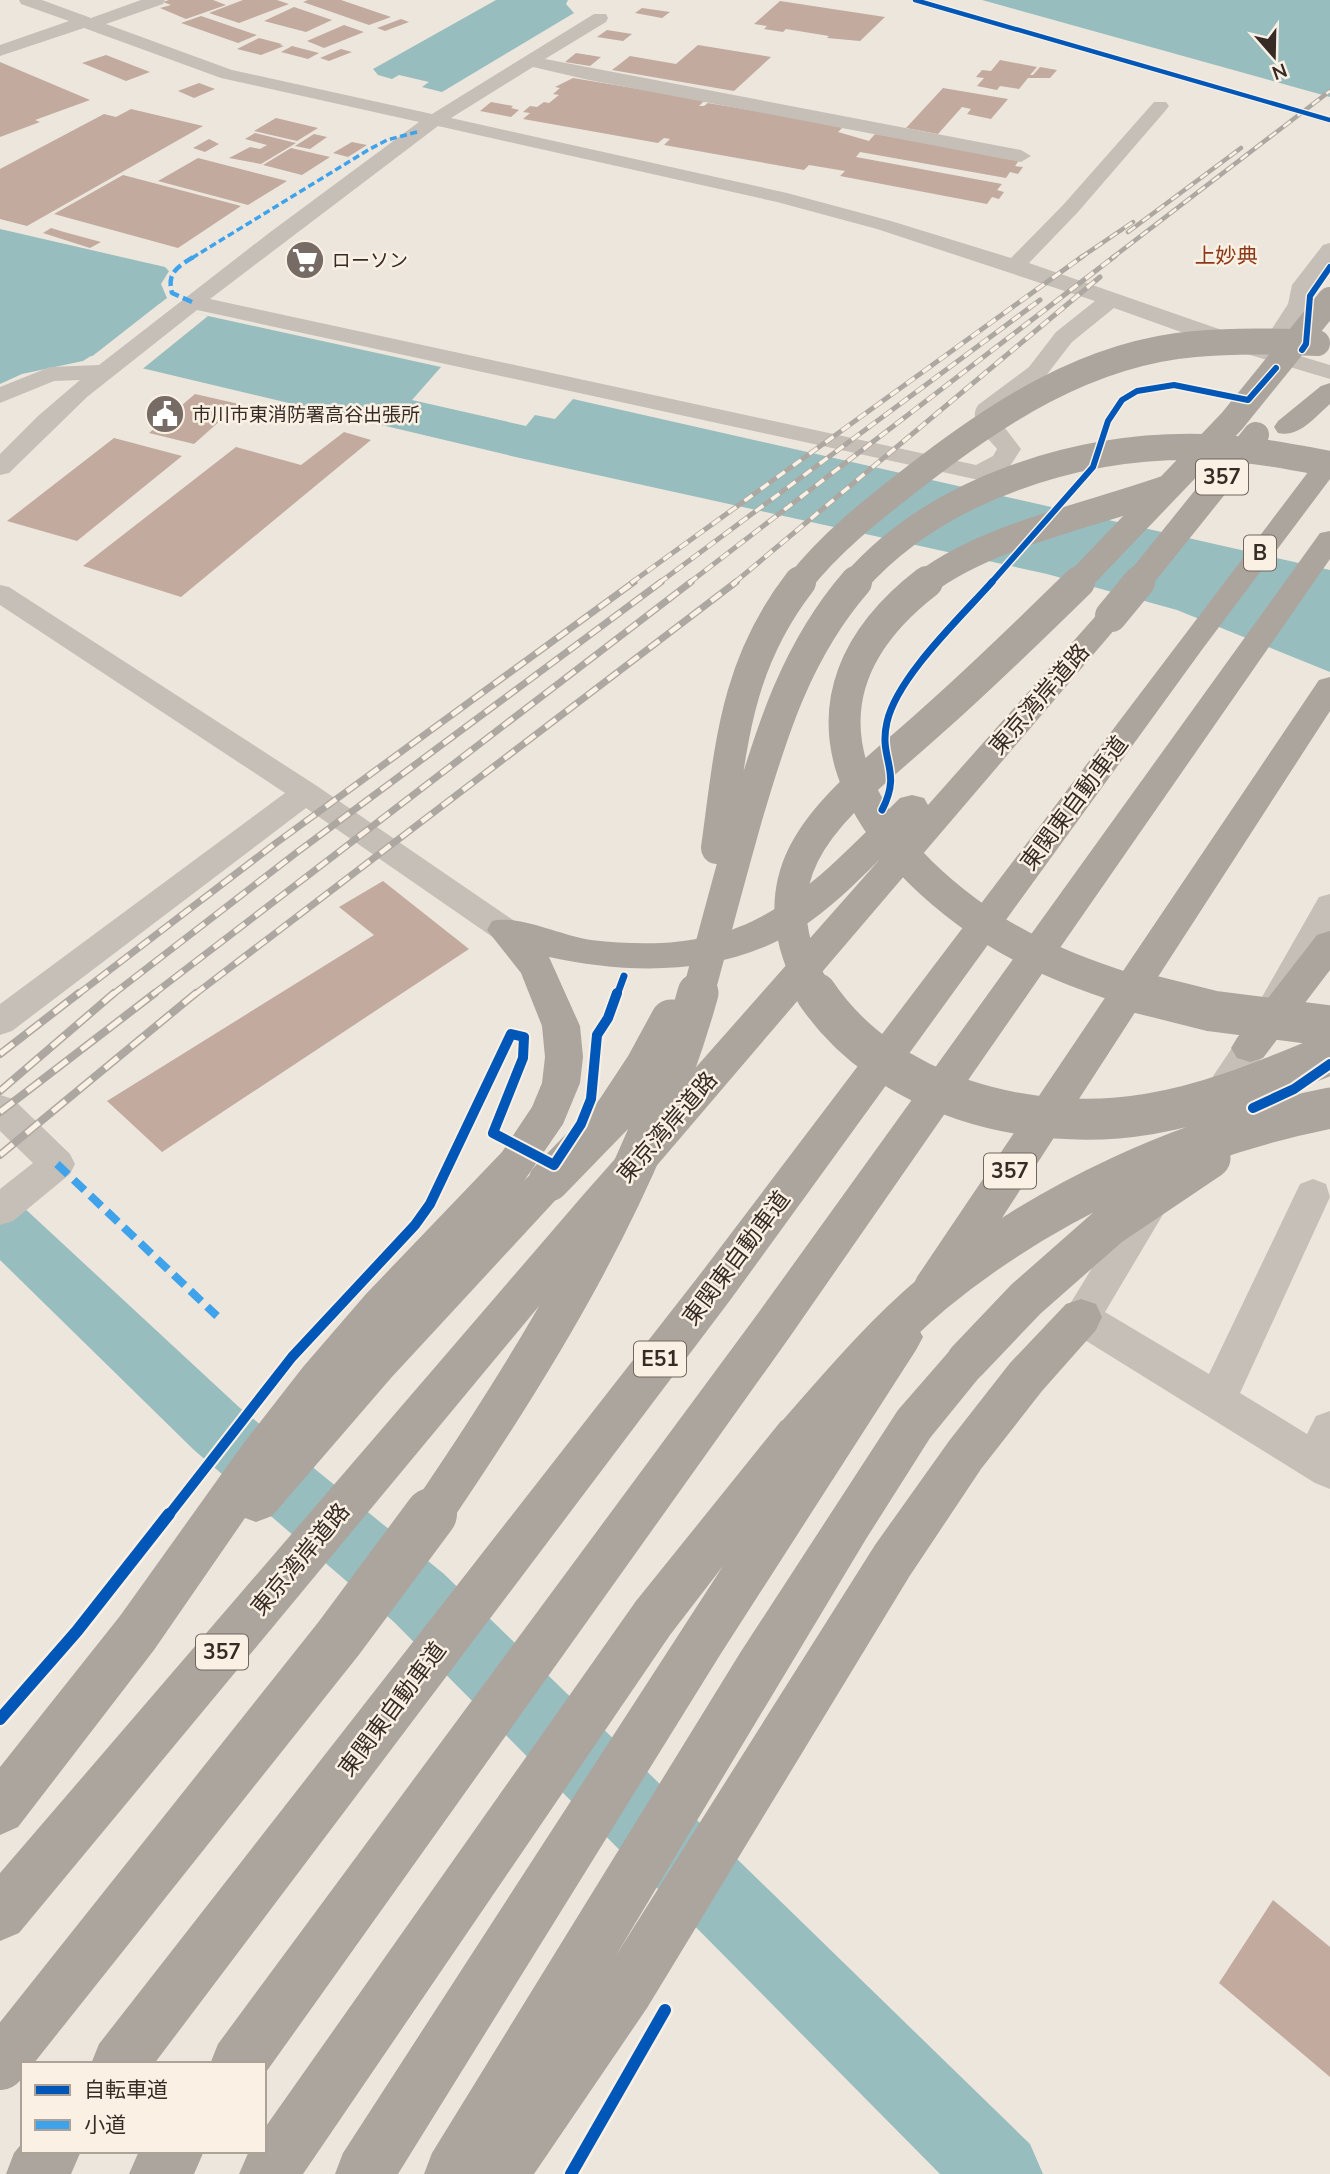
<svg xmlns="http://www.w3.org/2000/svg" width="1330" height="2174" font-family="'Nunito Sans','Noto Sans JP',sans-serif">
  <rect width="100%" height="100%" fill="#ede6dd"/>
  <path fill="#98bdbf" d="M496,0H568L566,4L574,13L442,92L422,87L429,82L399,75L392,79L378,75L373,69Z
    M982,0H1330V97Z
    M0,229L165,267L169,271L161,284L167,298L158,305L441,367L412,400L526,426L535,415L555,419L573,399L1330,570V672L1177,610L1047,574L520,458L91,356L83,361L22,374L0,384Z"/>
  <path fill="#ede6dd" d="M159,304L208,316L140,371L90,358Z"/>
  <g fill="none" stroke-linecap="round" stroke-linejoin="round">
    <path fill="#98bdbf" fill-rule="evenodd" d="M0,1198L21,1205L240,1408L444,1574L1030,2144L1043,2174H940L394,1622L194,1450L0,1260Z"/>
  </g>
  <path fill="#c2aa9e" d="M169,0H213L226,5L186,19L160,8L171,5L163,2Z
    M243,0H277L289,4L239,23L209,13Z
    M308,0H341L391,17L369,25L303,2Z
    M780,1L885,17L860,41L827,38L829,36L786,29L783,32L764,29L767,26L754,24Z
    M294,7L332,20L306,32L264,21Z
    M642,8L670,12L662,18L635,13Z
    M201,16L257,35L238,43L181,23Z
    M401,19L409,22L385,31L377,28Z
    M344,25L364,32L324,48L307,41Z
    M607,30L632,34L623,41L597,37Z
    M259,38L282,44L280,45L284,46L261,55L237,49Z
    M698,45L771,57L734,91L612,70L630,56L676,64Z
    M292,46L319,53L308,59L281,52Z
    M341,49L352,52L329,61L320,58Z
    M576,53L601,57L590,66L565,62Z
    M106,55L150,72L126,81L82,63Z
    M1000,60L1037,67L1030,75H1033L1040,67L1057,70L1050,78H1028L1019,89L1000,86L997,90L977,86L984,78L976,77L982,70L991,71Z
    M0,62L90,100L35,120L40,122L0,137Z
    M573,78L705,100L699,106H704L708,103L844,126L838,132L869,141L875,134L1020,159L1015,166L1023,167L1018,174L1010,172L1006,178L860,152L856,157L1002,184L997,190L1004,192L999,199L992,197L987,204L840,176L845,171L809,165L804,170L664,145L670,139L664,138L658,143L523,119L530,113L523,112L530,106L537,107L544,102L549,103L559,95L553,94L560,88L555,87Z
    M199,83L215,89L194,98L178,91Z
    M943,88L1008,99L991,119L967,114L971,109L962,107L938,134L906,128Z
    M491,102L513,106L511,108L519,110L511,117L480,111Z
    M131,109L203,126L27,226L0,219V169L104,114L116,117Z
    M276,118L318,128L297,141L254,131Z
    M255,133L296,143L261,164L229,158L250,147L260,149L267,145L245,139Z
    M314,134L327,137L310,149L295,146Z
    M209,139L219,144L205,152L193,148Z
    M352,142L367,145L348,157L333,153Z
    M291,148L330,157L302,175L263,165Z
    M198,158L287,181L248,205L158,181Z
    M123,175L241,206L178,248L54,214Z
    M51,228L64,232L101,242L90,248L43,233Z
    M195,394L239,404L194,444L149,433Z
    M344,432L371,440L181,597L83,566L236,447L301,465Z
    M114,438L182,456L77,541L7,521Z
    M383,881L469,949L162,1152L107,1101L374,935L339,907Z
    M1273,1900L1330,1947V2077L1219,1983Z"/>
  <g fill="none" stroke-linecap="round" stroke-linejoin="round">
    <path fill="#c6bfb7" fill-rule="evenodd" d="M19,0H42L91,18L141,0H165L163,4L106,24L232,70L432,114L594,14H606L608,18L606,22L545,59L1021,150L1031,156L1021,162L589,80L533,67L451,118L787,193L891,221L1011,258L1064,204L1154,102H1166L1169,106L1166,110L1078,212L1029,263L1262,344L1288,304L1292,285L1323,245L1330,243V263L1314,285L1310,304L1280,350L1330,365V379L1220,346L1114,308L1072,342L1045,377L998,412V419L1021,449L1010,466L979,480L197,310L87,397L9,473L0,475V454L38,416L80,380L54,381L0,403V387L50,367L99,365L269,233L419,122L221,78L84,28L0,56V45L69,21L21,4ZM438,126L777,202L877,229L1095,301L1056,332L1029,367L978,405C967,421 987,437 997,449L993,456L976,465L210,299Z
      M0,585L9,587L317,786L516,922L521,930L516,938L505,941L494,938L306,808L12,1031L0,1035V1004L285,793L0,605Z
      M1330,894V934L1262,1057L1223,1120L1210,1124L1197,1120L1192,1110L1197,1100L1238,1039L1319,897Z
      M0,1095L13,1099L70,1154L75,1164L70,1174L13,1221L0,1225V1189L33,1163L0,1131Z
      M1313,1179L1326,1184L1330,1197L1240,1393L1307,1434L1316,1416L1330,1411V1489L1315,1483L1067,1329L1062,1317L1143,1185L1156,1181L1169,1185L1174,1196L1105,1312L1209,1374L1300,1184Z"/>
    <path fill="#aca59e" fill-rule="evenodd" d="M1330,383V404C1315,417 1299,438 1278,433L1274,427L1278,421L1321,386Z
      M1330,453V479L1201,651L731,1299L154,2064H91L99,2044L701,1273L1321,455Z
      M1330,531V559L789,1338L264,2075V2064H210L218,2044L759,1312L1320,533Z
      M1111,607L1121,610L1126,616L1121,622L612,1218L19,1933L0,1941V1873L584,1194L880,859C855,884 829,910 799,929C724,976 632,975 549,957L580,1026L583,1057L580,1083L563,1124L524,1181C537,1167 545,1164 563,1170L569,1181L563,1192L391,1378L272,1516L256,1522L245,1518L154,1650L18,1827L0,1835V1767L120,1616L243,1444L303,1367L366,1294L502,1152L532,1107L542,1083L545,1057L542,1026L521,973L487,930L492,921C517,914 562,936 591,940C747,958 797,901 900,798L912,795L924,798L928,805L1101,610Z
      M1330,677V711L947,1303L932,1308L917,1303L911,1290L917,1277L1319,680Z
      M1330,931V970L1263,1058L1250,1062L1237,1058L1231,1048L1237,1038L1317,935Z
      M1081,1299L1096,1304L1102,1317L1096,1330L1042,1391L981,1469L909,1577L647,2008L534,2174H424L432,2153L740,1653L898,1410L952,1348L967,1342L982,1348L989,1361L982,1374L930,1438L866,1539L615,1957L875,1545L949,1441L1010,1363L1066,1304Z
      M901,1318L916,1324L923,1337L916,1350L720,1655L398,2174H335L343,2153L723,1566L670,1635L303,2174H239L249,2151H264V2129L636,1601L781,1421L797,1415L813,1421L816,1428L886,1324Z
      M23,2142V2151H81L71,2174H6L14,2153Z
      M139,2151H204L194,2174H129Z"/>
    <g stroke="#ada7a1" stroke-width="4.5">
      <path id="rail-far3" d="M1128,232L1241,148
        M1080,258L1133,222
        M1112,258L1330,91"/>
    </g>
    <g stroke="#ada7a1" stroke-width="5">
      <path id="rail-far2" d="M631,583L1083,256
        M659,583L1040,300
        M689,583L1115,256
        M734,583L1100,277"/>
    </g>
    <g stroke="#ada7a1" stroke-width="7">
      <path id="rail-far1" d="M77,995L276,843L634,582
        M112,995L296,853L661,582
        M152,995L691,582
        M194,995L736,582"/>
    </g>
    <g stroke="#ada7a1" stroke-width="8">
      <path id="rail" d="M0,1054L79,993
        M0,1091L114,993
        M0,1112L155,993
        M0,1155L196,993"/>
    </g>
    <use href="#rail-far3" stroke="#faf1e4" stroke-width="2.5" stroke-dasharray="9" stroke-linecap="butt"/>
    <use href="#rail-far2" stroke="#faf1e4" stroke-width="3.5" stroke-dasharray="10" stroke-linecap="butt"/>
    <use href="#rail-far1" stroke="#faf1e4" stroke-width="4.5" stroke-dasharray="13" stroke-linecap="butt"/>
    <use href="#rail" stroke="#faf1e4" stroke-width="5" stroke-dasharray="17" stroke-linecap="butt"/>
    <path stroke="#aca59e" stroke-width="26" d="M799,583C830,543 872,510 912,479C995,414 1087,353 1195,344C1236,340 1276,341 1317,343
      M854,583C937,488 1079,444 1203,447C1246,448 1288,456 1330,464
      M925,583C988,535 1092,515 1167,488
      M1077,583L1232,421L1330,300
      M1137,583L1256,435"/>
    <path stroke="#aca59e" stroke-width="32" d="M927,582C774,700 857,840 990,928C1038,959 1092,978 1146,995
      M1111,616L1139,582
      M717,848C731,747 735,666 800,582
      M698,995C714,935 730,875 747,815C772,730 797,650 856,582
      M817,995C741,862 843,802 932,721C983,676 1031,629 1079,582"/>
    <path stroke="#aca59e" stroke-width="41" d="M816,993C886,1097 1030,1134 1149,1114C1212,1104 1271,1078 1330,1054
      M1140,993L1212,1011L1330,1026
      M549,1181L615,1113L646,1066L671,1020
      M967,1361L1026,1299L1109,1226L1210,1158
      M797,1435C840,1386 883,1335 933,1293C1045,1201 1188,1136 1330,1108
      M430,1516C540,1355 645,1182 698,993"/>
    <path stroke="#aca59e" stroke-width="52" d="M0,2064L339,1638L431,1514"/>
    <path stroke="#3fa3eb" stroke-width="3.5" stroke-dasharray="7 3.5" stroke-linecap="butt" d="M192,258L368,150L387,140L417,132"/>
    <path stroke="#3fa3eb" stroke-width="4.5" stroke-dasharray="10 4.5" stroke-linecap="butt" d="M192,302L172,293C166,272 179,266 195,256"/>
    <path stroke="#3fa3eb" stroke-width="8" stroke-dasharray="15 8" stroke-linecap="butt" d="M57,1164L217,1316"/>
    <g stroke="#faf1e4" stroke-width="7">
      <path id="cycleway-far4" d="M915,0L1330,120"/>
    </g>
    <g stroke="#faf1e4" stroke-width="9">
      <path id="cycleway-far3" d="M1302,350L1306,344L1310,296L1330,267
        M991,583L1093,467L1108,421L1122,400L1137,391L1174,385L1248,400L1276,368"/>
    </g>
    <g stroke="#faf1e4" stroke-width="10">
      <path id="cycleway-far2" d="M882,810C903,770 878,760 887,722C897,677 961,617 992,582
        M617,995L624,976"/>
    </g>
    <g stroke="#faf1e4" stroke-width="14">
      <path id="cycleway-far1" d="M1253,1108L1294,1089L1330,1064
        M168,1516L292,1357L415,1225L430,1204L511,1034L524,1037L523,1058L493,1133L554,1165L581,1124L591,1099L597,1035L608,1018L617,993"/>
    </g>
    <g stroke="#faf1e4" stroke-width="17">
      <path id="cycleway" d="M0,1719L77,1631L169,1514
        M571,2174L665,2010"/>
    </g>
    <use href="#cycleway-far4" stroke="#0057b8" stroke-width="4.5"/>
    <use href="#cycleway-far3" stroke="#0057b8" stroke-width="6"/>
    <use href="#cycleway-far2" stroke="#0057b8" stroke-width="7"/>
    <use href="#cycleway-far1" stroke="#0057b8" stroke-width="10"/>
    <use href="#cycleway" stroke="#0057b8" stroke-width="12"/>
  </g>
  <defs>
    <g id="supermarket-disc" transform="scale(2.0125)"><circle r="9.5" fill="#766c65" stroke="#faf1e4"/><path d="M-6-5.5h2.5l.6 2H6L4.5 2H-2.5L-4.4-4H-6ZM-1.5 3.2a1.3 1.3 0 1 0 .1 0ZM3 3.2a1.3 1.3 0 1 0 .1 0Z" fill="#fff"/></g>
    <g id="civic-disc" transform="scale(2.0125)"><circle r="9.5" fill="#766c65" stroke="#faf1e4"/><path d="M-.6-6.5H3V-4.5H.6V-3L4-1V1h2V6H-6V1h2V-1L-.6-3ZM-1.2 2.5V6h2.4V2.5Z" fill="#fff"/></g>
  </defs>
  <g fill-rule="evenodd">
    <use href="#supermarket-disc" x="305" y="260"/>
    <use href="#civic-disc" x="165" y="414"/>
  </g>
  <g text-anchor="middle" stroke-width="5" stroke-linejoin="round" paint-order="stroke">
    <g font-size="19" fill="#362b25" stroke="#faf1e4" text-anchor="start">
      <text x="332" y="267">ローソン</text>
      <text x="192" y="421">市川市東消防署高谷出張所</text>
    </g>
    <g font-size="21" fill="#8b3a19" stroke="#faf1e4">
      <text x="1226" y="263">上妙典</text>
    </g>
    <g fill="#faf1e4" stroke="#71665e" stroke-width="2">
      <rect x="1196" y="459.5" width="52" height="35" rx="5"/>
      <rect x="1244" y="535.5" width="32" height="35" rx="5"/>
      <rect x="984" y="1153.5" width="52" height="35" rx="5"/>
      <rect x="634" y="1341.5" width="52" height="35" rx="5"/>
      <rect x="196" y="1634.5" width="52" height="35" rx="5"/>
    </g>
    <g font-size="21" font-weight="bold" fill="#362b25">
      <text x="1222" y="484">357</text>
      <text x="1260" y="560">B</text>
      <text x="1010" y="1178">357</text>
      <text x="660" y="1366">E51</text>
      <text x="222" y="1659">357</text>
    </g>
    <g font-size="23" fill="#362b25" stroke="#faf1e4">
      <text transform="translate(1039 699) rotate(-49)" y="8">東京湾岸道路</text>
      <text transform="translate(1074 803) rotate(-53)" y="8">東関東自動車道</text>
      <text transform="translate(667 1127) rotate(-49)" y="8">東京湾岸道路</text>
      <text transform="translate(736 1258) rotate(-53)" y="8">東関東自動車道</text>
      <text transform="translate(300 1559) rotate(-50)" y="8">東京湾岸道路</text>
      <text transform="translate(392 1709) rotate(-53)" y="8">東関東自動車道</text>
    </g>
  </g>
  <rect x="21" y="2062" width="245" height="91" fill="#faf1e4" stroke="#aca298" stroke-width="2"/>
  <rect x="35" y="2085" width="35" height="10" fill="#0057b8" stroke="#aca298" stroke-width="2"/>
  <text x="84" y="2097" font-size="21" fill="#362b25">自転車道</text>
  <rect x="35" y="2120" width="35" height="10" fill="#3fa3eb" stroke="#aca298" stroke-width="2"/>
  <text x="84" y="2132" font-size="21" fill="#362b25">小道</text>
  <g transform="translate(1274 56) rotate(160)" stroke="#faf1e4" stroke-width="5" paint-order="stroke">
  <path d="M0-5L12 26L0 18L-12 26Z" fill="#362b25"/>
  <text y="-10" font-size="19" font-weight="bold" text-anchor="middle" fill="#362b25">N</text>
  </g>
</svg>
